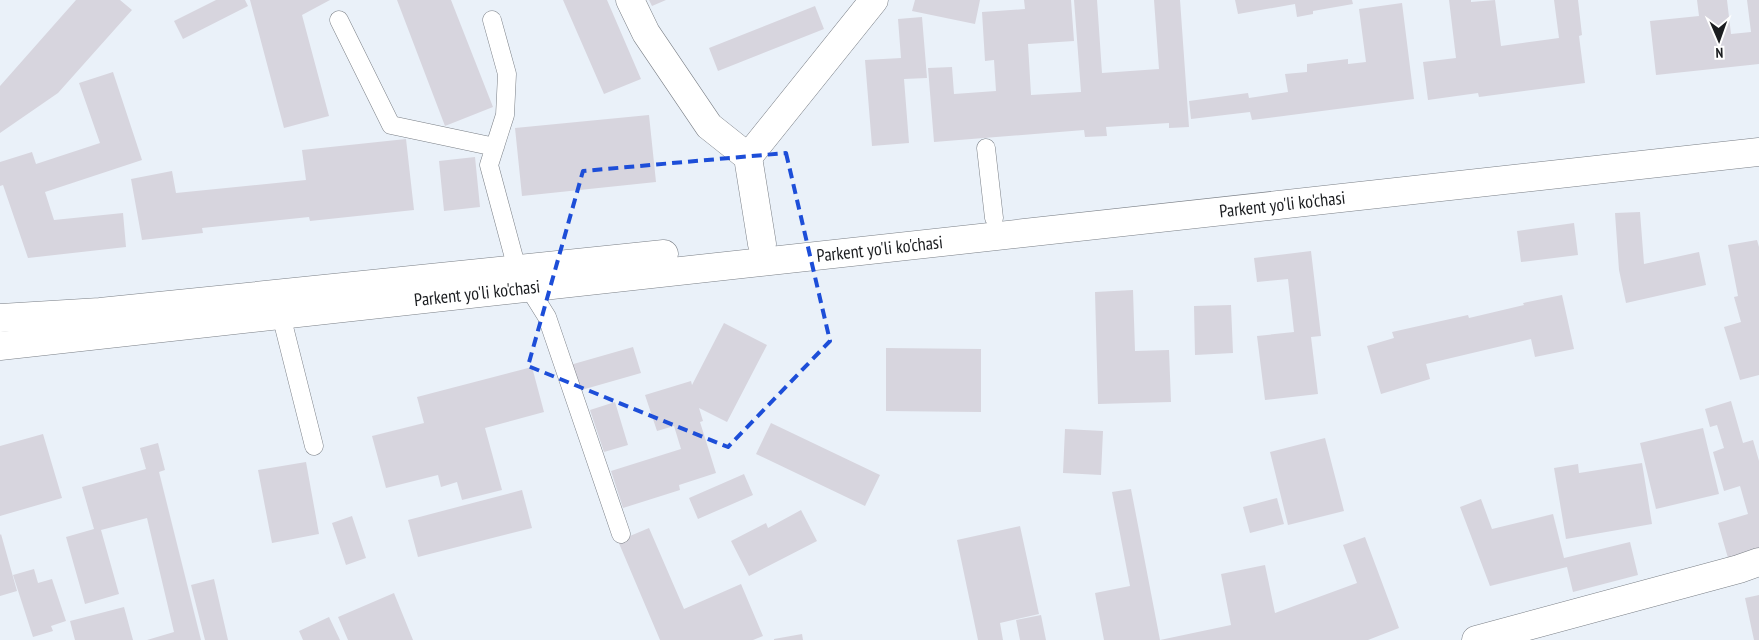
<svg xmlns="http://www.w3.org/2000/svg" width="1759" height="640" font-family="'PT Sans Narrow',sans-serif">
  <rect width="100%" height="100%" fill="#eaf1f9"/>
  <path fill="#d7d5de" d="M76,0H120L132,10L58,93L0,133V86Z
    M216,0H245L248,6L183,39L174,21Z
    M250,0H330L302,15L329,116L284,128Z
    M397,0H451L493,107L445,126Z
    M563,0H607L641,79L604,94Z
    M649,0H666L652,6Z
    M915,0H980L975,24L912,11Z
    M1024,0H1071L1074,41L1028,44L1031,95L1081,92L1074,0H1097L1102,73L1159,69L1154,0H1180L1189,127L1169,128V123L1106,127L1107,136L1085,137L1084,130L934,142L928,68L952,67L954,94L996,91L994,60L985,61L982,12L1025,9Z
    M1235,0H1352L1353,4L1313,11V14L1297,17L1295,4L1238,14Z
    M1449,0H1471V2L1495,0L1501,46L1559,38L1554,0H1578L1582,35L1579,36L1585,83L1479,97L1478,93L1428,100L1423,62L1456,58Z
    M1697,0H1727L1731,34L1751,32L1747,0H1759V64L1656,75L1650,21L1699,16Z
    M1402,3L1414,99L1252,120L1250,112L1191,119L1189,101L1248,93L1249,98L1288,92L1285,74L1307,72V64L1348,59V64L1366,62L1359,9Z
    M815,6L824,29L718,71L709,48Z
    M922,17L927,78L904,79L909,143L872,146L865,60L901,58L898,19Z
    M113,72L142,160L45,192L54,220L123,213L126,247L28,258L3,185L0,186V162L32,152L36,164L100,143L79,83Z
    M649,115L656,182L522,196L515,128Z
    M406,139L414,210L310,221L309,217L202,228L203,233L142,240L131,179L172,171L176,193L306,180L302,150Z
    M475,157L480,207L444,211L439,161Z
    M1640,212L1644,264L1699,252L1706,285L1626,303L1619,270L1615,213Z
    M1574,223L1578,255L1521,262L1517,231Z
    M1757,240L1759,247V375L1740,380L1724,327L1741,322L1734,297L1738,296L1728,245Z
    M1311,251L1321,336L1311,337L1318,394L1265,400L1257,336L1294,332L1288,279L1257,282L1254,258Z
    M1133,290L1135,351L1169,350L1171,402L1098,404L1095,292Z
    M1562,295L1574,349L1535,357L1531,339L1426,364L1430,379L1381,394L1367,346L1394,338L1392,332L1468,315L1469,318L1524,305L1523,303Z
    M1231,305L1233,353L1195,355L1194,306Z
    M724,323L767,345L727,422L699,408L703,421L700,422L716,473L679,485L680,490L623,508L611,471L681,449L674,426L657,431L645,395L691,381L692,385Z
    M633,347L641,373L578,391L570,365Z
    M886,348L981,349V412L886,411Z
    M532,367L544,412L485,428L502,490L462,500L457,482L441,487L438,475L386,488L372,436L424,423L417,397Z
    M1731,401L1743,443L1753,440L1759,461V549L1728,558L1718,523L1748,514L1740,486L1724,491L1713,452L1724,448L1717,425L1710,427L1705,409Z
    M615,402L628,445L604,452L590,410Z
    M771,423L880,475L865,506L756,454Z
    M1703,428L1719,494L1656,509L1640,443Z
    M1065,429L1103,431L1101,475L1063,473Z
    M43,434L62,498L0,516V446Z
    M1325,438L1344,511L1288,525L1270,452Z
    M158,443L165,470L159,472L201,640H147L174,632L147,518L101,530L119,594L85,604L66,537L94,529L82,487L146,469L140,448Z
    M306,462L319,534L272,543L258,470Z
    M1642,463L1652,524L1566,539L1554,468L1578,464L1579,473Z
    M744,474L753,495L698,519L689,498Z
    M1131,489L1160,640H1104L1095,593L1130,586L1112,492Z
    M522,490L532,528L418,557L408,520Z
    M1277,498L1284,524L1250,533L1243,507Z
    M1481,499L1492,529L1553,514L1564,558L1630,542L1638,575L1573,592L1567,567L1490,586L1460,507Z
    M801,510L817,541L749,576L731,541L766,523L768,528Z
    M352,516L366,558L346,565L332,523Z
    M1020,526L1039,614L1000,623L1003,640H978L957,540Z
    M649,528L684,609L741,584L763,636L753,640H660L618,541Z
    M1,534L17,591L0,596V535Z
    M1365,537L1399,628L1368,640H1160L1231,625L1221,574L1265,565L1275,613L1357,583L1343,545Z
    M34,569L38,583L52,579L66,621L51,626L53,631L33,637L13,575Z
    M214,579L228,640H205L191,585Z
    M394,593L413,640H348L338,617Z
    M1759,595V640H1754L1745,598Z
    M124,607L133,640H75L70,621Z
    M1041,615L1046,640H1020L1016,620Z
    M329,617L340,640H303L299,631Z
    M802,634L803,640H774V639Z"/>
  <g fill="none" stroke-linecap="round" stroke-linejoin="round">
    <g stroke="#7a7f86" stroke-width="19">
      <path id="service" d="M339,20L391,125L495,147
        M492,20L507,74L505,115L489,165L517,269L547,317L621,534
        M986,148L994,218
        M281,315L314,446"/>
    </g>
    <g stroke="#7a7f86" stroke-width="29">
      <path id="minor" d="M630,0L646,33L709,126L748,157
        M762,244L748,157L874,0
        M1476,640L1739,569L1759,562"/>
    </g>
    <g stroke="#7a7f86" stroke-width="29">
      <g id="tertiary">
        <path d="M0,318L100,312L664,254"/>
        <path id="s1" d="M0,346L1759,152"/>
      </g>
    </g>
    <use href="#service" stroke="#fff" stroke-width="18"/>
    <use href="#minor" stroke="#fff" stroke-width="28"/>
    <use href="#tertiary" stroke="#fff" stroke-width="28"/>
  </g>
  <path fill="none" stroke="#1d4ed8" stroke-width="4" stroke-dasharray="10 6" stroke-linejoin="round" d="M786,153L830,341L728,447L528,366L583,171Z"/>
  <g text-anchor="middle" stroke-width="4" stroke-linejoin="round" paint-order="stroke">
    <g font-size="18" fill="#1b1d20" stroke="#fff">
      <text dy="6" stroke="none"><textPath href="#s1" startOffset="1290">Parkent yo'li ko'chasi</textPath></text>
      <text dy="6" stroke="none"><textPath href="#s1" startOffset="885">Parkent yo'li ko'chasi</textPath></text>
      <text dy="6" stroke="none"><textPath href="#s1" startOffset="480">Parkent yo'li ko'chasi</textPath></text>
    </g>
  </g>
  <g transform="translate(1719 40) rotate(178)" stroke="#ffffff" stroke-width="4" paint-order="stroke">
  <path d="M0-4L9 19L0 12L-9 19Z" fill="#1b1d20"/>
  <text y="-8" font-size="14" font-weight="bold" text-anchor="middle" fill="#1b1d20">N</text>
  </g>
</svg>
